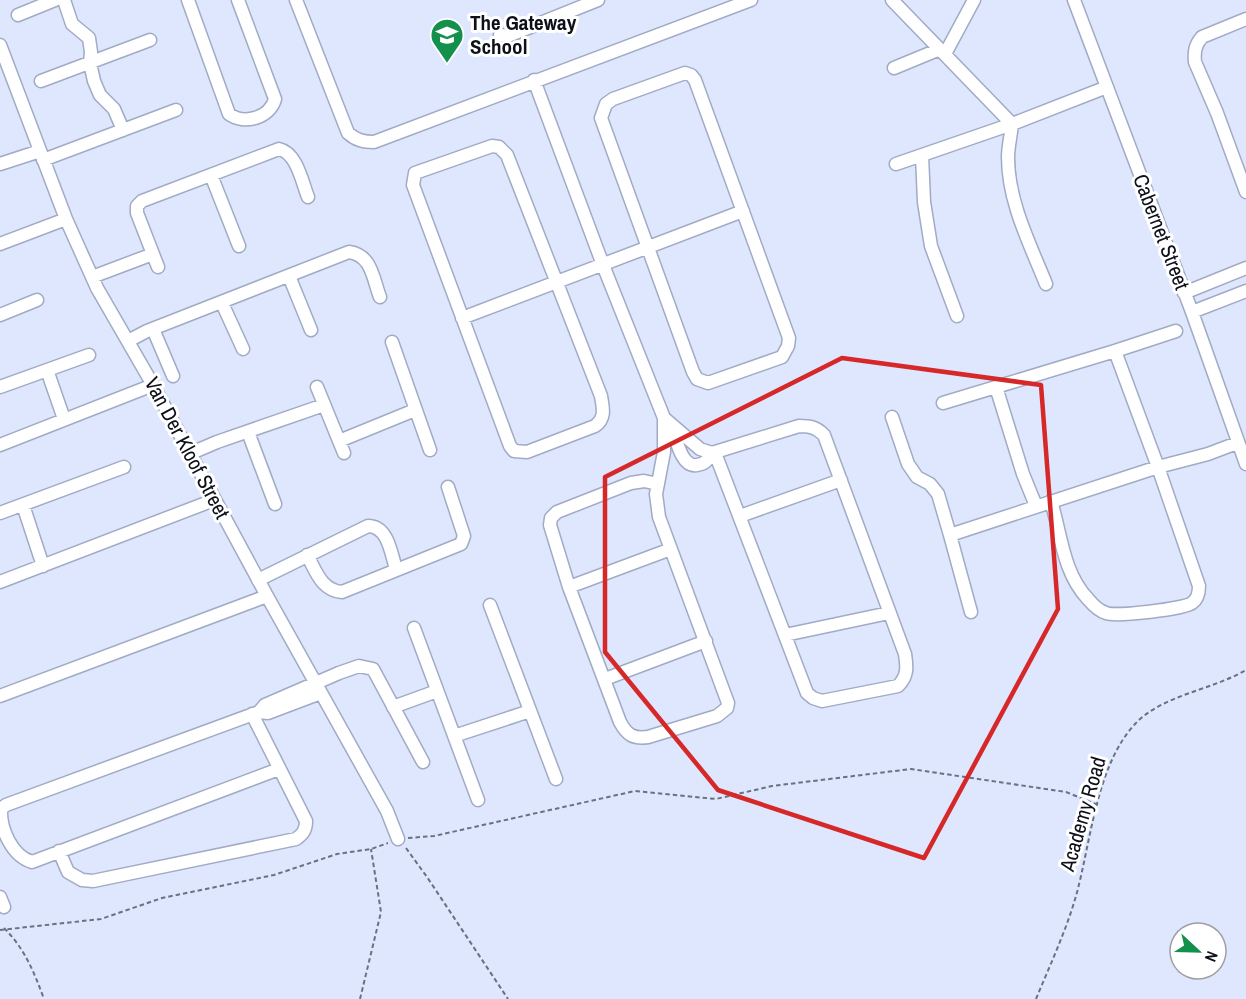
<svg xmlns="http://www.w3.org/2000/svg" width="1246" height="999" font-family="'Archivo Narrow',sans-serif">
  <rect width="100%" height="100%" fill="#dee7fd"/>
  <g fill="none" stroke-linecap="round" stroke-linejoin="round">
    <g stroke="#a1abc5" stroke-width="15">
      <path id="minor" d="M64,0L72,24L89,38L91,52L90,63L94,81L100,95L114,109L123,130
        M188,0L229,114C244,125 270,118 275,99L238,0
        M296,0L348,133C356,140 363,142 374,142L751,0
        M892,0L1012,124C1011,135 1008,147 1008,157C1008,202 1030,244 1046,284
        M1074,0L1192,312L1246,464
        M18,15L55,0
        M1246,19L1202,37C1195,45 1194,52 1195,62L1217,113L1246,192
        M500,35L508,36L598,0
        M0,45L66,219L97,288L153,385L267,596L387,811L398,839
        M945,54L974,0
        M894,68L940,49
        M685,73L691,75L695,80L789,338L788,346L782,357L708,383L697,379L693,372L601,118L606,104L613,99Z
        M534,80L603,265L664,418V452L656,494L659,517L728,703L727,708L717,716L648,737C633,739 627,735 620,722L569,587L550,525L551,518L557,512L631,483L644,481L658,484
        M41,81L150,40
        M492,146L499,147L507,155L601,396C603,408 606,418 595,426L527,452L514,451L510,446L413,185L415,173Z
        M922,155L924,202L931,246L957,316
        M43,160L176,110
        M0,164L40,151
        M896,164L1012,124L1107,87
        M211,175L239,246
        M0,244L66,219
        M158,267L137,213V206L142,201L279,149C297,153 302,182 308,197
        M289,276L311,330
        M92,277L153,254
        M1184,293L1246,268
        M222,303L243,349
        M1192,312L1246,291
        M0,315L37,300
        M462,318L743,211
        M153,329L173,376
        M128,341L147,331L349,252C372,255 373,279 380,297
        M392,342L430,450
        M47,370L64,419
        M0,387L89,355
        M317,387L344,453
        M996,387L1023,474L1036,506
        M943,403L1115,351L1176,331
        M892,417L908,464L917,477L930,484L938,494L950,535
        M664,418L700,449L712,453L799,426C810,426 816,427 824,435L905,654C907,667 908,676 898,686L822,701L813,698L807,693L715,453
        M672,426C676,438 681,468 697,465C705,464 708,460 712,453
        M248,432L275,504
        M339,441L415,410
        M0,445L153,385
        M189,454L217,442L324,405
        M1051,501C1061,534 1063,573 1088,599C1093,605 1099,611 1106,613C1116,617 1184,609 1192,603C1198,599 1199,593 1199,586L1158,467L1115,351
        M23,505L43,566
        M0,513L124,467
        M740,516L841,480
        M307,555C316,571 321,590 342,592L461,544L464,536L448,487
        M258,580L368,526C388,526 391,553 396,569
        M0,582L214,500
        M569,587L671,549
        M490,605L556,779
        M971,612L950,535L1158,467L1208,454L1237,443
        M414,628L478,800
        M785,635L889,613
        M605,679L706,641
        M0,696L267,596
        M393,707L437,691
        M259,712L265,705L339,673L359,666L373,669L423,762
        M454,736L530,711
        M279,769L32,862C12,856 0,829 1,809L6,805L259,712L268,713L321,693
        M59,851L68,872L82,880L93,881L296,839C303,834 306,830 306,821L252,714
        M0,897L4,907"/>
    </g>
    <path stroke="#6b7180" stroke-width="2" stroke-dasharray="4.5 3" stroke-linecap="butt" d="M408,838L434,836L635,791L716,799L772,786L911,769L1066,792L1098,805
      M406,848L427,877L508,999
      M4,928C25,949 34,972 44,999
      M0,930L101,919L162,898L274,875L337,854L371,849L388,843
      M360,999L381,912L371,849
      M1036,999C1050,965 1066,931 1076,896C1091,842 1096,766 1135,724C1162,695 1212,690 1246,670"/>
    <use href="#minor" stroke="#fff" stroke-width="12"/>
  </g>
  <path fill="none" stroke="#d62828" stroke-width="4.5" stroke-linejoin="round" d="M842,358L1041,385L1058,609L924,858L718,790L605,652V477Z"/>
  <defs>
    <g id="school-pin" transform="scale(1.725)"><path d="M0 17L-7.5 6A9.5 9.5 0 1 1 7.5 6Z" fill="#12904c" stroke="#fff"/><path d="M0-5L7-2L0 1L-7-2ZM-4 1L0 2.5L4 1V4Q0 6-4 4Z" fill="#fff"/></g>
  </defs>
  <g fill-rule="evenodd">
    <use href="#school-pin" x="447" y="35"/>
  </g>
  <g text-anchor="middle" stroke-width="6" stroke-linejoin="round" paint-order="stroke">
    <g font-size="21" font-weight="bold" fill="#0d1019" stroke="#fff" text-anchor="start">
      <text x="470" y="30">The Gateway<tspan x="470" dy="24">School</tspan></text>
    </g>
    <g font-size="21" fill="#0d1019" stroke="#fff">
      <text transform="translate(1161 232) rotate(69)" y="7">Cabernet Street</text>
      <text transform="translate(187 448) rotate(62)" y="7">Van Der Kloof Street</text>
      <text transform="translate(1083 814) rotate(-74)" y="7">Academy Road</text>
    </g>
  </g>
  <g transform="translate(1198 951) rotate(112)"><circle r="28" fill="#ffffff" stroke="#9e9fa3" stroke-width="1.5"/>
  <path d="M0-4.5L10 22L0 15L-10 22Z" fill="#12904c"/>
  <text y="-9" font-size="16" font-weight="bold" text-anchor="middle" fill="#0d1019">N</text>
  </g>
</svg>
